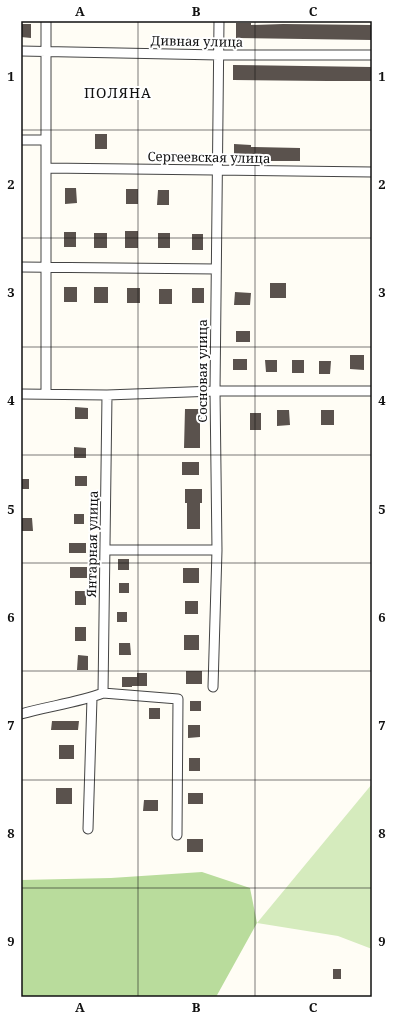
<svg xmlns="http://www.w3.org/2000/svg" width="393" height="1018" font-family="'Noto Serif',serif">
  <rect width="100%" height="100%" fill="#fffdf5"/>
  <path fill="#d5ebbd" d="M372,784V949L338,936L257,923Z"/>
  <path fill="#b9dc9c" d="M202,872L250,888L257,923L216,997H21V880L111,878Z"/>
  <path fill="#5a524d" d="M236,23H251V25L283,24L372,25V40L236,38Z
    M21,24H31V38L21,37Z
    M233,65L372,67V81H328L233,80Z
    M95,134H107V149H95Z
    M234,144L251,145V147L300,148V161H258V158H234Z
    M65,188H76L77,203L65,204Z
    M126,189H138V204H126Z
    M158,190H169V205H157Z
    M125,231H138V248H125Z
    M64,232H76V247H64Z
    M94,233H107V248H94Z
    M158,233H170V248H158Z
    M192,234H203V250H192Z
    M270,283H286V298H270Z
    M64,287H77V302H64Z
    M94,287H108V303H94Z
    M127,288H140V303H127Z
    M192,288H204V303H192Z
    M159,289H172V304H159Z
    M235,292L251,293L250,305H234Z
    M236,331H250V342H236Z
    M350,355H364V370L350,369Z
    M233,359H247V370H233Z
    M265,360H277V372H266Z
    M292,360H304V373H292Z
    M319,361H331L330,374H319Z
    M75,407L88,408V419H75Z
    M185,409H202V423H200V448H184Z
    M277,410H289L290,425L277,426Z
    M321,410H334V425H321Z
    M250,413H261V430H250Z
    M74,447L86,448V458H74Z
    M182,462H199V475H182Z
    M75,476H87V486H75Z
    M21,479H29V489H21Z
    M185,489H202V503H200V529H187V503H185Z
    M74,514H84V524H74Z
    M21,518H32L33,531H21Z
    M69,543H86V553H69Z
    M118,559H129V570H118Z
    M70,567H87V578H70Z
    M183,568H199V583H183Z
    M119,583H129V593H119Z
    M75,591H86V605H75Z
    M185,601H198V614H185Z
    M117,612H127V622H117Z
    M75,627H86V641H75Z
    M184,635H199V650H184Z
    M119,643H130L131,655H119Z
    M78,655L88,656V670H77Z
    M186,671H202V684H186Z
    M137,673H147V686H132V687H122V677H137Z
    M190,701H201V711H190Z
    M149,708H160V719H149Z
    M52,721H79L78,730H51Z
    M188,725H200V737L188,738Z
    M59,745H74V759H59Z
    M189,758H200V771H189Z
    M56,788H72V804H56Z
    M188,793H203V804H188Z
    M144,800H158V811H143Z
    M187,839H203V852H187Z
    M333,969H341V979H333Z"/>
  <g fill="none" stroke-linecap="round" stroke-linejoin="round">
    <g stroke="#444" stroke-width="11">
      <path id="minor" d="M46,21V394
        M21,51L219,55H372
        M21,140H46
        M46,168L372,172
        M21,267L216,269
        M21,394L107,395L215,391H372
        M105,550H217
        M213,687L217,550L215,391L219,21
        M103,693L107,395
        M21,714C48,706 77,703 103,693L178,699L177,835
        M88,829L92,698"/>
    </g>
    <use href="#minor" stroke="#fff" stroke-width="9"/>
  </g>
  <path fill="none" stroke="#111" stroke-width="1" stroke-opacity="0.55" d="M138,21V997M255,21V997M21,130H372M21,238H372M21,347H372M21,455H372M21,563H372M21,671H372M21,780H372M21,888H372"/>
  <g text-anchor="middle" stroke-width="4" stroke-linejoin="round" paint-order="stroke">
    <g font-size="13" fill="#111" stroke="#fff">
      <text transform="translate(197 41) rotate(1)" y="5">Дивная улица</text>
      <text transform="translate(209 157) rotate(1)" y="5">Сергеевская улица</text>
      <text transform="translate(202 371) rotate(-90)" y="5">Сосновая улица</text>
      <text transform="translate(92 544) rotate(-89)" y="5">Янтарная улица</text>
    </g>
    <g font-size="14" letter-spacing="1" fill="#111" stroke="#fff">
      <text x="118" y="98">ПОЛЯНА</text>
    </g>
  </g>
  <rect width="393" height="1018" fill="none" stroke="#ffffff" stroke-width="44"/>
  <rect x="22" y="22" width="349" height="974" fill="none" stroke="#111" stroke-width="1.5"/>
  <g font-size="13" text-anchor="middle" font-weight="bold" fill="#111">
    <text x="80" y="16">A</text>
    <text x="196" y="16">B</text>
    <text x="313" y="16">C</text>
    <text x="11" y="81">1</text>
    <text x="382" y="81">1</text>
    <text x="11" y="189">2</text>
    <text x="382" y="189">2</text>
    <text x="11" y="297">3</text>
    <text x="382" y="297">3</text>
    <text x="11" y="405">4</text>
    <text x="382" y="405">4</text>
    <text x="11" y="514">5</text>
    <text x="382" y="514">5</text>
    <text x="11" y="622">6</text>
    <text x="382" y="622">6</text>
    <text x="11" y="730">7</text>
    <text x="382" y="730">7</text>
    <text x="11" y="838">8</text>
    <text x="382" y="838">8</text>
    <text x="11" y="946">9</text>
    <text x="382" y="946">9</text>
    <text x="80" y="1012">A</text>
    <text x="196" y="1012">B</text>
    <text x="313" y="1012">C</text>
  </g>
</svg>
